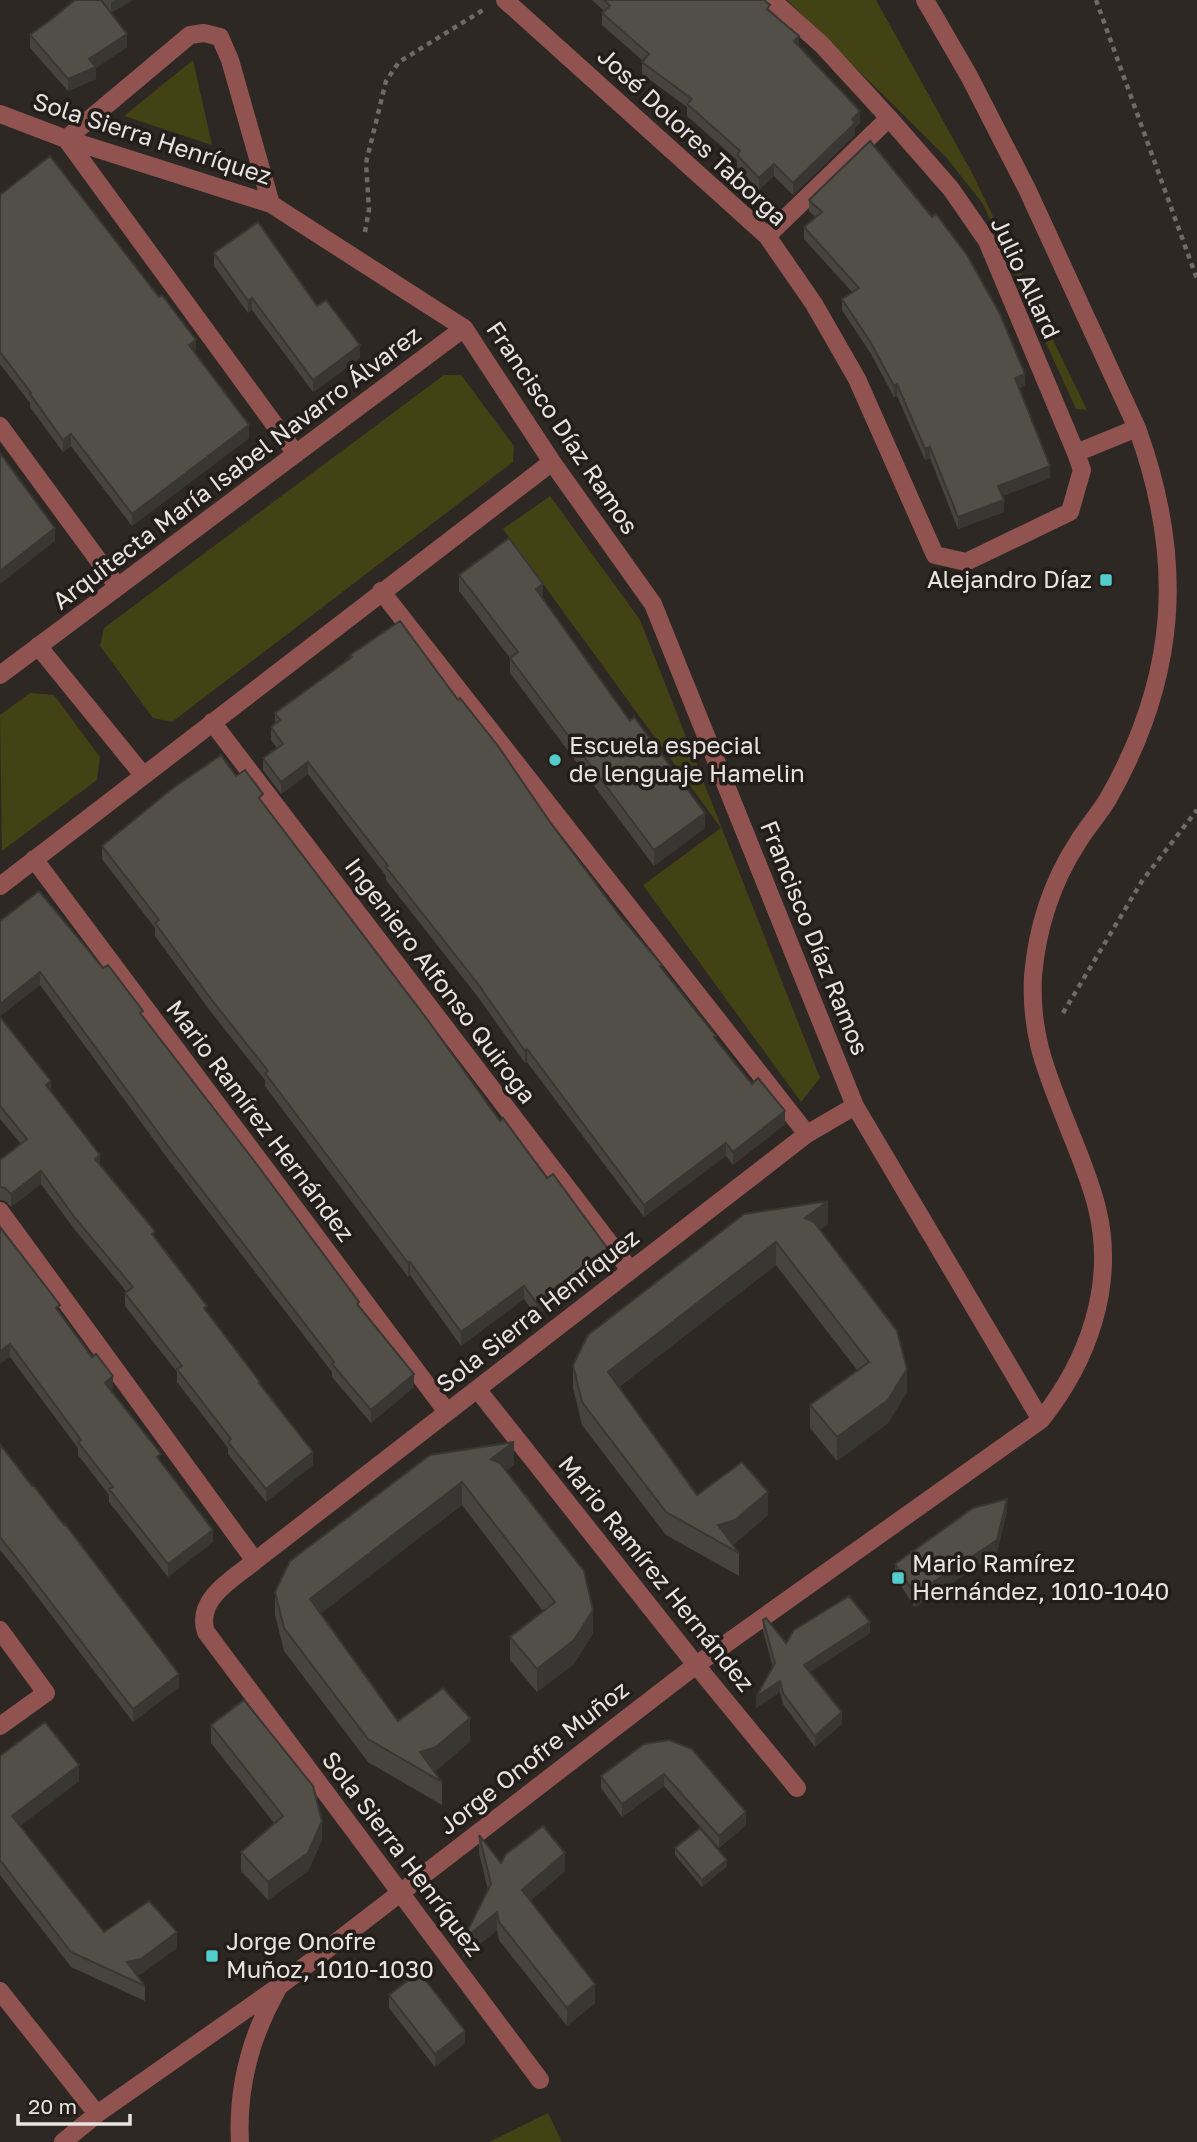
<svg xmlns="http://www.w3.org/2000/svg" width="1197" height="2142" font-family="'Golos Text',sans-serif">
  <rect width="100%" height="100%" fill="#2d2824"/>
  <path fill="#434215" d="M787,0H876L971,171L1087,410L1076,409L983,204L946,157Z
    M193,60L212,145L124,116Z
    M444,375H461L514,446L513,462L172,722L153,718L100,646L104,628Z
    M550,496L640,620L820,1078L801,1102L643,885L721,828L503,529Z
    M30,693L54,695L100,757L97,780L2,851L0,715Z
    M548,2113L562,2142H489Z"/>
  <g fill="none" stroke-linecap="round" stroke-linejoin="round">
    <path stroke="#6f6a67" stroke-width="4.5" stroke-dasharray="5 5" stroke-linecap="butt" d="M1096,0L1197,279
      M365,232L369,210L366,163L386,81L399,62L483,10
      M1063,1013L1142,881L1197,810"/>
    <path stroke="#905350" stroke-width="18" d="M505,0L767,236L814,304L857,379L935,555L966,562L1070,512L1082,470L1076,453L987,241L951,189L889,118L822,45L772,0
      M0,114L66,139L271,204L464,328L552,462L653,604L855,1106L1041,1420
      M271,204L230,60L220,37L204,33L190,35L66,139L296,454
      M767,236L889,118
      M0,426L118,587
      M1076,453L1137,428
      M381,591L807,1134
      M38,646L143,775
      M0,675L464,328
      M212,722L630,1270
      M34,859L447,1412
      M0,886L552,462
      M0,1211L255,1561
      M477,1389L696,1665L797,1788
      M0,1630L46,1693L0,1726
      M0,1991L97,2114
      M540,2080L206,1632C195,1599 233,1579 255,1561L807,1134L855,1106
      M63,2142L97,2114L278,1987L696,1665L1041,1420C1088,1361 1116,1285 1097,1208C1090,1179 1078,1152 1067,1124C1046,1071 1030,1035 1033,976C1037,929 1052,882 1078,842C1087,827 1099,814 1108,799C1178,676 1185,560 1137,428L1027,189L969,76L925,0
      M240,2142C237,2087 250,2038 277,1990"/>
  </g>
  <path fill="#47443f" d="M75,0H133L111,13L127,47L96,68V79L68,91L30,48V35L53,18Z
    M592,0H764L770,11L860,123L855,127V135L793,195L774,176L759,190L737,167V160L687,116V107L642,74V62L643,61L602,25V13L604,11Z
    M0,195L195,353L249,438L132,526L71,446L63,452L30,407V403L0,364Z
    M809,200L1025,385L1019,388L1050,478L1002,496L1004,512L958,529L930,458L925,460L897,396L894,397L871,354L842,310V299L852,292L804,239V227L816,218L809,211Z
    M214,253L317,306L360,358L313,392L252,310L248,313L214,266Z
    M459,575L543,600L705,828L654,866L510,673V658L459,591Z
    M350,655L458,700L620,916L662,968L716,1039L785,1124L733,1165L726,1156L644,1217L527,1062L525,1063L478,997L386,880V876L308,774L281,794L263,770V758L277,748L271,740V727L275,724V713L350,657Z
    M236,776L263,804L500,1121L608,1262L536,1316L524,1299L461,1346L410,1275L408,1277L265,1086V1080L211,1012L155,936V928L102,859V846Z
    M0,921L143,1016L359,1306L414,1387L371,1423L332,1377V1372L168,1159L40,985L0,1016Z
    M0,1017L51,1091L100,1166L155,1239L260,1385L313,1465L266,1502L228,1454V1448L177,1382V1372L125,1306V1293L127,1292L75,1230L41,1184L11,1207L5,1201L0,1200V1160L21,1144L0,1119Z
    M744,1214L828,1224L820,1230L907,1392L888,1423L837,1461L810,1428V1405L857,1370L776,1265L619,1387L697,1495L768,1515L735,1543L732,1544L739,1553V1576L666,1535L582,1425L573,1388V1365Z
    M0,1227L113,1389L111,1390L161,1462L213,1542L168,1577L109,1502V1495L78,1455V1448L10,1357Z
    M0,1444L179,1687L133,1722L23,1578L0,1550Z
    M430,1455L514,1465L506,1471L593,1633L574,1664L537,1692L510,1660V1637L543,1611L462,1505L321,1613L398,1721L470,1742L434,1771L442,1782V1805L368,1762L284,1651L275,1615V1592Z
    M1007,1511L997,1553L915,1607L895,1577V1564Z
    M763,1620L786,1643L870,1633L810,1672L842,1724L815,1747L783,1704L780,1692L756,1708L773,1667L763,1631Z
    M211,1725L322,1840L308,1871L268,1900L241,1871V1852L274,1823L211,1743Z
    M644,1744L746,1825L719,1848L664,1786L622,1817L601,1788V1776Z
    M0,1756L79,1781L20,1826L104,1932L177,1948L141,1974L137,1975L145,1986V2001L71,1967L0,1875Z
    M479,1835L501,1863L565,1871L530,1901L595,2003L567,2026L499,1940L497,1930L463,1958L488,1890L479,1853Z
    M675,1848L727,1866L702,1887L675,1855Z
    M389,1995L465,2043L435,2067L389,2008Z"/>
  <path fill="#393733" d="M116,0H133L111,13V3Z
    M127,34V47L96,68V79L68,91V79L89,59Z
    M799,36V48L794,41Z
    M860,111V123L855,127V135L793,195V183Z
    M774,164V176L759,190V178Z
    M252,298V310L248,313V301Z
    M196,340V353L189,345Z
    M360,345V358L313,392V380Z
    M1025,374V385L1015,389V378Z
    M897,384V396L894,397V386Z
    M249,425V438L132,526V514Z
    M71,434V446L63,452V440Z
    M930,447V458L925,460V449Z
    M1050,466V478L998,498V486Z
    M1004,500V512L958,529V517Z
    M55,528V541L0,584V571Z
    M543,584V600L536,589Z
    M308,762V774L281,794V782Z
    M705,813V828L654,866V850Z
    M40,972V985L0,1016V1004Z
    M527,1049V1062L525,1063V1051Z
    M51,1081V1093L46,1085Z
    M785,1111V1124L733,1165V1152Z
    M726,1143V1156L644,1217V1205Z
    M100,1155V1168L95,1159Z
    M41,1171V1184L11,1207V1194Z
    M828,1201V1224L805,1242V1218Z
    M776,1242V1265L608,1395V1372Z
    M608,1249V1262L536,1316V1302Z
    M410,1262V1275L408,1277V1263Z
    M524,1286V1299L461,1346V1332Z
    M10,1344V1357L0,1364V1352Z
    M907,1369V1392L888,1423L837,1461V1437Z
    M414,1374V1387L371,1423V1410Z
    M113,1376V1389L105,1395V1383Z
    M514,1442V1465L491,1482V1459Z
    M313,1452V1465L266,1502V1489Z
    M462,1482V1505L310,1622V1599Z
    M768,1492V1515L735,1543L726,1546L718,1525Z
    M1007,1499V1511L997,1553L915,1607V1594Z
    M213,1530V1542L168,1577V1564Z
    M593,1610V1633L574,1664L537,1692V1669Z
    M870,1622V1633L804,1676V1665Z
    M179,1674V1687L133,1722V1709Z
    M780,1681V1692L756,1708V1697Z
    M842,1712V1724L815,1747V1736Z
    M470,1718V1742L436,1771L427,1773L420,1752Z
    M79,1765V1781L12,1832V1816Z
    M664,1774V1786L622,1817V1804Z
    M746,1812V1825L719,1848V1836Z
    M322,1821V1840L308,1871L268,1900V1882Z
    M565,1853V1871L522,1908V1890Z
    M727,1860V1866L702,1887V1880Z
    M497,1912V1930L463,1958V1940Z
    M177,1932V1948L141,1974L127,1978V1962Z
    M595,1984V2003L567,2026V2008Z
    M465,2031V2043L435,2067V2054Z"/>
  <path fill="#524f49" stroke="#393733" stroke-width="2" d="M75,0H101L127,34L89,59L96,67L68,79L30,35L53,18Z
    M604,0H764L770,5L767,9L799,36L794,41L860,111L852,119L855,123L793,183L774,164L759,178L737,155L740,151L687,104L692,99L642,62L649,54L602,13L610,6Z
    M870,141L932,217L936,214L967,255L1000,314L1025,374L1015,378L1050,466L998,486L1004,500L958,517L930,447L925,449L897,384L894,386L871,343L842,299L859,288L804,227L822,212L809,200Z
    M50,156L159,297L162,295L196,340L189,345L249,425L132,514L71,434L63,440L30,394L31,393L0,352V195Z
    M258,222L317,306L326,300L360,345L313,380L252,298L248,301L214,253Z
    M0,453L55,528L0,571Z
    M509,538L543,584L536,589L630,721L634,717L705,813L654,850L510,658L518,652L459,575Z
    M400,621L458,700L460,698L498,746L550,822L620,916L662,965L660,966L716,1036L714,1037L752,1084L758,1078L785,1111L733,1152L726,1143L644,1205L527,1049L525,1051L478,984L386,867L388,866L308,762L281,782L263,758L283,744L271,727L280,720L275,713L352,657L350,655Z
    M221,755L236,776L245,770L263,794L259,798L427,1019L500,1121L503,1118L547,1178L553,1174L608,1249L536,1302L524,1286L461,1332L410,1262L408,1263L265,1073L268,1071L211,999L155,923L159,920L102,846L173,788Z
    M39,891L103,968L108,965L143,1011L140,1013L252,1158L359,1302L357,1304L414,1374L371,1410L332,1364L334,1362L168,1146L40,972L0,1004V921Z
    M0,1017L51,1081L46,1085L100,1155L95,1159L155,1231L152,1234L207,1306L204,1308L260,1382L259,1383L313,1452L266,1489L228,1442L231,1439L177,1369L182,1366L125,1293L133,1287L75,1218L41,1171L11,1194L5,1188L0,1187V1160L27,1139L0,1106Z
    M828,1201L805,1218L814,1222L897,1331L907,1369L888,1400L837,1437L810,1405L869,1362L776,1242L608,1372L697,1495L742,1462L768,1492L735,1520L718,1525L739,1553L666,1512L582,1402L573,1365L588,1335L744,1214Z
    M0,1227L60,1305L56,1308L92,1357L96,1354L113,1376L105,1383L161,1454L157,1457L213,1530L168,1564L109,1489L113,1487L78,1442L81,1440L10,1344L0,1352Z
    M514,1442L491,1459L500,1463L584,1571L593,1610L574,1640L537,1669L510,1637L555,1602L462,1482L310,1599L398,1721L443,1688L470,1718L436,1747L420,1752L442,1782L368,1739L284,1628L275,1592L290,1561L430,1455Z
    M0,1444L32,1486L33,1485L64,1525L65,1524L179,1674L133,1709L23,1566L0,1537Z
    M1007,1499L997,1540L915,1594L895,1564L973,1508Z
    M849,1596L870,1622L804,1665L842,1712L815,1736L783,1693L780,1681L756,1697L775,1663L763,1620L766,1618L786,1643L794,1630Z
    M244,1700L313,1786L322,1821L308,1853L268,1882L241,1852L283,1816L211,1725Z
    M45,1722L79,1765L12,1816L104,1932L149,1901L177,1932L141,1959L127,1962L145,1986L71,1952L0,1860V1756Z
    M669,1740L692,1749L746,1812L719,1836L664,1774L622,1804L601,1776L644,1744Z
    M543,1826L565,1853L522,1890L595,1984L567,2008L499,1922L497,1912L463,1940L491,1884L479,1835L501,1863L506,1854Z
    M700,1828L727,1860L702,1880L675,1848Z
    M419,1972L465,2031L435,2054L389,1995Z"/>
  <g fill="#53cdcb" stroke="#241e1b" stroke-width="2.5">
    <rect x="1099" y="573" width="14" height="14" rx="3.5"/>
    <circle cx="555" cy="760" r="7"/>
    <rect x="891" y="1571" width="14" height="14" rx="3.5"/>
    <rect x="205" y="1949" width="14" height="14" rx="3.5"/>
  </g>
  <g text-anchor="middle" stroke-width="7" stroke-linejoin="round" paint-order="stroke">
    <g font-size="24" fill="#e8e4e2" stroke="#241e1b">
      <text transform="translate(692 137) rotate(43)" y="8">José Dolores Taborga</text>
      <text transform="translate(152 139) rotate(18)" y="8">Sola Sierra Henríquez</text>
      <text transform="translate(1025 278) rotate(65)" y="8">Julio Allard</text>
      <text transform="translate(562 428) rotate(56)" y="8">Francisco Díaz Ramos</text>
      <text transform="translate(237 468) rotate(-37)" y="8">Arquitecta María Isabel Navarro Álvarez</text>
      <text transform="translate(814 938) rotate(68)" y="8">Francisco Díaz Ramos</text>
      <text transform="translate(440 981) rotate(53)" y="8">Ingeniero Alfonso Quiroga</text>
      <text transform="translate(260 1121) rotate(53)" y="8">Mario Ramírez Hernández</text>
      <text transform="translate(538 1311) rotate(-38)" y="8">Sola Sierra Henríquez</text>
      <text transform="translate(656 1574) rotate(51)" y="8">Mario Ramírez Hernández</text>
      <text transform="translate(534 1758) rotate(-38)" y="8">Jorge Onofre Muñoz</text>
      <text transform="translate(402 1854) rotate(53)" y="8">Sola Sierra Henríquez</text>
    </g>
    <g font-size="24" fill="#e8e4e2" stroke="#241e1b" text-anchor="start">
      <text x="1092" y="588" text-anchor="end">Alejandro Díaz</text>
      <text x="569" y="754">Escuela especial<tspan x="569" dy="28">de lenguaje Hamelin</tspan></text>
      <text x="912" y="1572">Mario Ramírez<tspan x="912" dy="28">Hernández, 1010-1040</tspan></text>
      <text x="226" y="1950">Jorge Onofre<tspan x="226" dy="28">Muñoz, 1010-1030</tspan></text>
    </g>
  </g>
  <path d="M18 2114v10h112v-10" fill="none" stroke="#e8e4e2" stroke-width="3.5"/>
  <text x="28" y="2114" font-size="21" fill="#e8e4e2" stroke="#241e1b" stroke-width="5" paint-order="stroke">20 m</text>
</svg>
